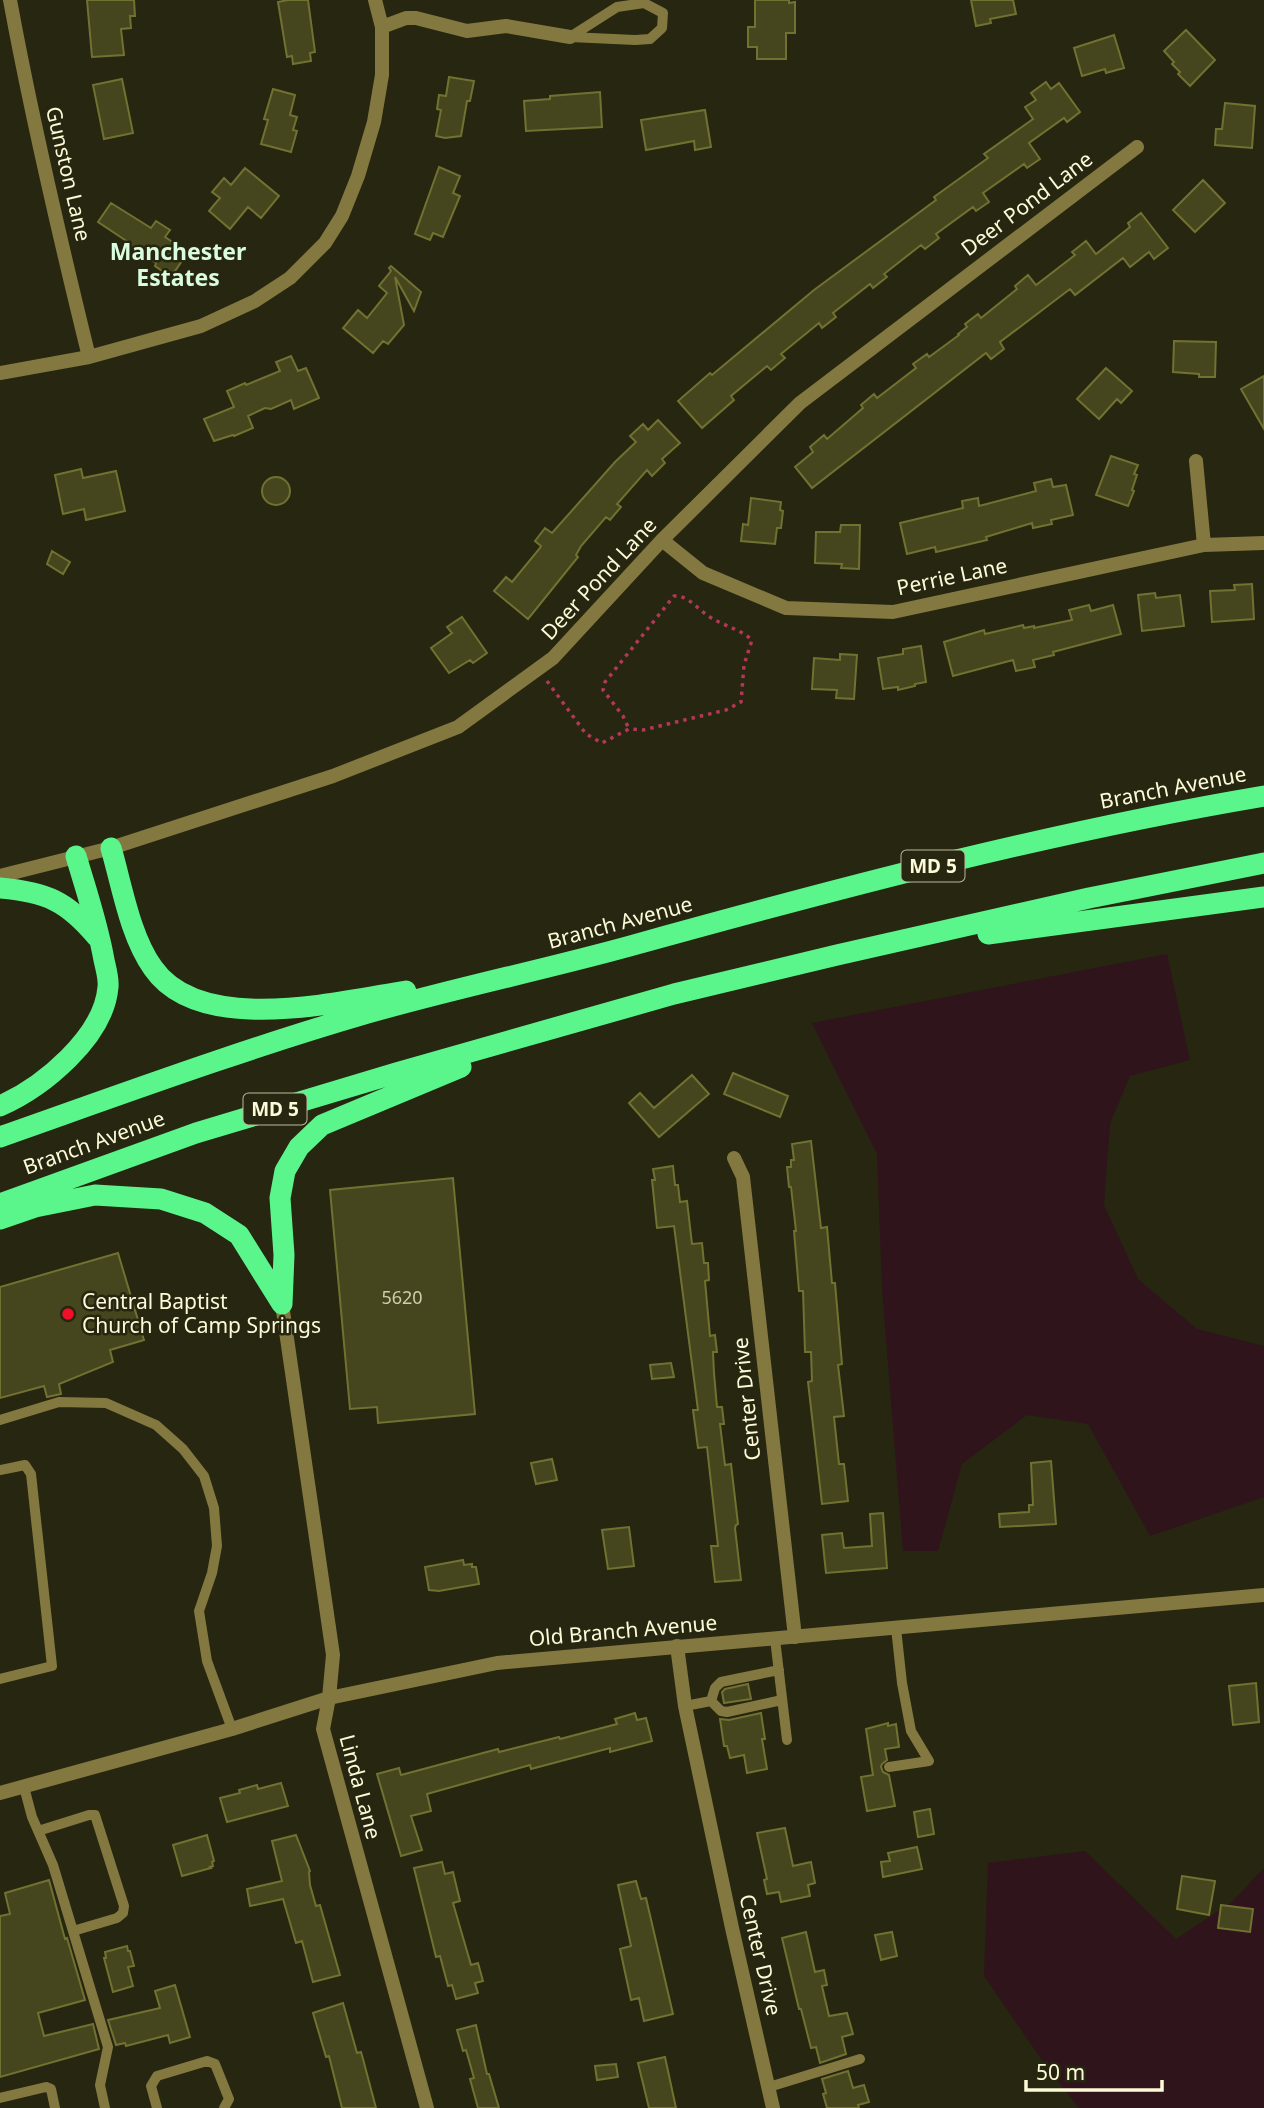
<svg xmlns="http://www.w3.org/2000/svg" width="1264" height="2108" font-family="'Noto Sans',sans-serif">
  <rect width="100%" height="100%" fill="#262611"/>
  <path fill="#30141b" d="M1167,954L1190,1060L1130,1076L1110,1124L1104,1205L1138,1279L1197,1329L1264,1346V1497L1150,1536L1088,1424L1027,1415L962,1464L938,1551H903L882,1289L877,1154L812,1023Z
    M1085,1851L1176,1939L1232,1902L1264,1868V2108H1079L1046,2066L984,1976L988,1863Z"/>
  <path fill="#46461e" stroke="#717131" stroke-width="2" d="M87,0H134L135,16H130L131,28L121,29L124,55L92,57Z
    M288,0H308L315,52L310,53L311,61L293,64L292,56L287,57L278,2Z
    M755,0H789V3L795,2V33H786V59H757V47H748V27H755Z
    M971,0H1013L1016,14L990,19L991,23L976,26Z
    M1186,30L1215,60L1190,86L1178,74L1180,72L1172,64L1174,62L1164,51Z
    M1114,35L1124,68L1106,73L1105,69L1082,76L1074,48Z
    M449,77L474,81L470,101H467L461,136L445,138L436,136L441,110L437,109L439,95L446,96Z
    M122,79L133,133L104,139L93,85Z
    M1046,82L1051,89L1059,83L1080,112L1067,122L1064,118L1029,143L1040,159L1027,168L1024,164L983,193L989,202L976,211L973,207L936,234L939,238L925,249L921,245L884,274L887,277L873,288L870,284L833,313L836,317L822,328L819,323L781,354L785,358L771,370L767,366L731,396L734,400L702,428L678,401L710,373L712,375L814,290L936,200L934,197L988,158L984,154L1033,119L1025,107L1036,100L1031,93Z
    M273,89L295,95L290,115L297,117L293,130L297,131L291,152L261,144L268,120L264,119Z
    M600,92L602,127L526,131L524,101L550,99V96Z
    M1225,103L1255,106L1252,148L1215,145L1216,129H1222Z
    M705,110L711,147L695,150L694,141L646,150L641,120Z
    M439,167L460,176L453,193L460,196L443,237L433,233L430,240L415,234Z
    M245,168L279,196L261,218L248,207L230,229L209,211L220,198L212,192L224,178L231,185Z
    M1203,180L1225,203L1195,232L1173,210Z
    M111,203L151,228L156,221L170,230L165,237L188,252L171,277L155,266L156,263L130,246L131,244L98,222Z
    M1141,213L1168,248L1154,259L1149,252L1130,267L1123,258L1075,295L1070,289L1000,342L1004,349L991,359L986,353L812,488L795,467L813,452L810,447L824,435L827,439L863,408L861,405L874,394L877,398L916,368L913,364L927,354L929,357L959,335L958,334L967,327L965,324L978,314L981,318L1017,289L1015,286L1028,275L1036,285L1075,255L1072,252L1086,241L1096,254L1130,227L1128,223Z
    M391,266L421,292L414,311L395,277L404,325L388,344L383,341L373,353L343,328L358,310L367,318L387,293L379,286L391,271L389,268Z
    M1174,341L1216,342L1215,377H1199V374L1173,372Z
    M291,356L298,371L306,368L319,398L294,409L291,400L271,409L265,408L248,416L253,428L234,436L233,435L214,441L204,419L234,407L227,391L245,383L246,385L280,371L276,362Z
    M1106,368L1132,391L1121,403L1117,399L1099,419L1077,399Z
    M1264,376V429L1241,389Z
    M658,420L680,443L662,459L665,463L652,476L647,470L617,504L621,507L610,520L606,517L581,546L576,555L578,557L528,619L494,591L506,577L512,582L540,548L541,546L535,541L545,528L552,533L615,462L636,442L630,436L643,424L648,430Z
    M1111,456L1138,465L1134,474L1137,475L1132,490L1134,491L1128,506L1096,495Z
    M81,469L83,478L116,471L125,511L86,520L84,509L63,514L55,475Z
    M262 491a14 14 0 1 1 28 0a14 14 0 1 1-28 0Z
    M1051,479L1053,487L1066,485L1073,515L1051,520L1052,524L1033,528L1032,523L986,537L987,540L949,549L936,552L935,547L907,554L900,523L963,508L962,501L978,498L979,506L1036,491L1034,483Z
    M751,498L781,502L780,510L783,511L781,528H777L775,544L741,541L743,524L748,525Z
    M841,525H860L859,569L841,568L842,564L815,563L816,532H840Z
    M52,551L70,562L63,574L47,564Z
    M1252,584L1254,619L1212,622L1210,591L1235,590L1234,585Z
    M1155,593L1156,598L1180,595L1184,626L1142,631L1138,595Z
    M1089,605L1091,611L1113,605L1121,634L1053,652L1054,655L1033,660L1035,667L1016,671L1013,660L953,676L944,642L984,630L985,634L1023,625L1024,628L1034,626V628L1072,620L1069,610Z
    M462,617L487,653L473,663L470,660L449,673L431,648L452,633L447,627Z
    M921,646L926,682L915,684V686L898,690V687L883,689L878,658L903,654V649Z
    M840,654L857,655L854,699L836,698L837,690L812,689L814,658L840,660Z
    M733,1073L788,1096L780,1117L724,1094Z
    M692,1075L709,1094L659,1137L629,1103L640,1093L654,1108Z
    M811,1141L821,1228L827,1227L832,1283H835L842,1364L838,1365L844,1416L834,1417L839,1464H844L848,1501L822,1504L808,1382L812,1381L811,1352H805L803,1291H799L794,1231H796L791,1187H789L787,1167H791V1160H794L792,1144Z
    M673,1166L675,1185H678L680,1202L687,1201L692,1244L702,1243L704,1263H708L709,1280L705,1281L710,1336L715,1335L717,1352H713L714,1373L717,1407H722L724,1424H720L725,1465L731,1464L738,1524L736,1525L735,1528L741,1580L715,1582L711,1546H718L707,1447L698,1448L693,1410H698L674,1226L657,1228L652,1180H655L653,1169Z
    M453,1178L475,1414L378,1423L377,1407L350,1409L330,1190Z
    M118,1253L144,1340L110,1350L113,1362L59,1384L61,1394L47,1397L44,1386L0,1398V1287Z
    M671,1363L674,1377L652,1379L650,1365Z
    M552,1459L557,1480L536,1484L531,1463Z
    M1051,1461L1056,1524L1000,1527L999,1514L1029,1512V1505H1033L1031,1463Z
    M883,1513L887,1568L826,1573L822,1535L842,1533L844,1548L872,1546L870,1514Z
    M629,1527L634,1566L608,1569L602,1530Z
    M463,1560L464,1565L472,1564V1567H476L479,1584L439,1591L429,1590L425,1567Z
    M1256,1683L1259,1722L1233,1725L1229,1686Z
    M748,1684L751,1699L724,1703L722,1692L725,1689Z
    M635,1713L637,1720L646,1718L652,1741L610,1752V1748L531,1769L530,1765L427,1794L431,1811L411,1816L422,1850L401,1856L377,1774L399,1768L401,1775L498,1749L499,1752L559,1737L560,1739L617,1724L615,1719Z
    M761,1713L765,1739H762L767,1769L747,1773L744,1755L730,1758L727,1746H724L720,1719L729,1720Z
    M888,1723V1726L896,1724L899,1747L885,1749L887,1760L882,1764L881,1767L883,1772L889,1775L895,1806L867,1811L861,1777L873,1775L866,1729Z
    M281,1783L288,1806L227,1822L220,1798L240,1793L239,1790L257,1785L258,1789Z
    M930,1809L934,1834L918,1837L914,1812Z
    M785,1828L793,1866L811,1862L815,1883L808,1885L810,1896L781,1902L779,1892L767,1894L764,1880L767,1879L757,1833Z
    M207,1835L214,1861L212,1862L213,1866L210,1867L211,1868L182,1876L173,1845Z
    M296,1835L310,1871L309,1872L310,1885L316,1906L320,1905L340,1975L313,1982L302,1941L296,1943L283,1899L250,1906L247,1889L282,1881L272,1841Z
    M917,1847L922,1869L883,1877L881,1862L890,1861L888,1853Z
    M442,1862L445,1874L453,1872L460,1901L453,1903L471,1965L478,1963L483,1981L475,1983L478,1993L456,1999L452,1985L448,1986L440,1956L436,1957L414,1868Z
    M1182,1876L1215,1881L1209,1915L1177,1909Z
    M49,1880L65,1939L67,1938L85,2000L38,2013L44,2036L93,2024L99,2049L0,2077V1916L10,1914L5,1893Z
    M636,1881L641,1899L646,1898L673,2014L644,2021L639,1998L631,2000L620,1949L631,1946L618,1885Z
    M1221,1905L1253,1909L1250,1932L1218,1928Z
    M806,1932L815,1972L824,1970L827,1985L822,1986L829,2016L847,2013L853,2034L842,2037L846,2054L820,2063L816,2047L811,2048L801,2009H799L782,1938Z
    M892,1932L897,1956L881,1960L875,1935Z
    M127,1946L128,1951H130L134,1966L128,1967L133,1986L113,1992L104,1958H106L105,1952Z
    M175,1985L190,2037L170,2043L168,2035L126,2046L125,2043L116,2045L108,2020L160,2008L155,1991Z
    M343,2003L357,2053L361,2052L363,2059L376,2108H342L329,2056L326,2057L313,2013Z
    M476,2025L487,2074H489L499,2108H478L470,2079L474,2078L466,2050L463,2051L457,2030Z
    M665,2057L676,2108H649L638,2063Z
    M616,2064L618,2077L597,2080L595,2066Z
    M848,2071L853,2088L864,2085L869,2102L858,2105L859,2108H827L823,2094L826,2093L822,2079Z"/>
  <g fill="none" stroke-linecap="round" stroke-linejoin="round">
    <path stroke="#b33757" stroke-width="3.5" stroke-dasharray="3.5 5" stroke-linecap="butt" d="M547,681L586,734L602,743L629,729L643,730L726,710L741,702L744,665L752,640C739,628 722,626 707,615C697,608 687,595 674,596L605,682L603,690L623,716L629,729"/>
    <path stroke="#83783f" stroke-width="10" d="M644,3L663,13L662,28L650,39L635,40L570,37L617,7Z
      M0,1420L59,1402L106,1403L156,1425L183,1449L204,1476L214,1508L217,1546L212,1573L199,1611L207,1661L232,1729
      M0,1470L25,1465L31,1474L52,1666L0,1679
      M775,1639L787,1740
      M711,1701L715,1688L721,1682L779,1670
      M685,1706L711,1701L721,1711L727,1712L782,1700
      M889,1767L929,1761L911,1731L902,1683L896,1628
      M24,1787L32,1817L53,1865L108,2047L100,2085L105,2108
      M38,1831L89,1815H95L124,1906L123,1913L117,1918L73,1931
      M769,2087L860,2059
      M0,2098L46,2087L51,2089L55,2108
      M157,2108L151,2086L157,2076L207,2061L215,2064L229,2099L224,2108"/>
    <path stroke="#83783f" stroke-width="14" d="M10,0C32,120 60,239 89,357
      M382,27L406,18H416L467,31L506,26L570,37
      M0,373L89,357L201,326L255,301L290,278L325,243L342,216L358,176L374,122L382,75V27L375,0
      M1196,461L1204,545
      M662,540L703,573L786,608L893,612L1204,545L1264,543
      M111,848L333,776L458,727L553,658L662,540L800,403L1137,147
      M734,1158L743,1177L795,1637
      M677,1646L685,1706L732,1928L773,2108
      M329,1698L323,1729L427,2108"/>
    <path stroke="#83783f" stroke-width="14" d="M0,876L111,848
      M282,1304L333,1655L329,1698
      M0,1793L232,1729L329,1698L497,1663L1264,1595"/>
    <path stroke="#5af68c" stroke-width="21" d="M111,848C122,886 130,936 153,968C200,1036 337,1002 406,991
      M0,888C46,892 67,901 97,937
      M988,934L1264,897
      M0,1106C43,1087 104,1037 108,987C109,979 106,969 104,960C98,925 86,890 76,856
      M0,1137C122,1094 244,1049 368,1013C455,988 543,970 630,946C839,888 1050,832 1264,796
      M0,1204L196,1133L396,1073L674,994L837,955L1089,898L1264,863
      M0,1219L35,1207L95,1195L161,1199L205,1213L239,1235L282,1304
      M282,1304L284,1255L280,1198L285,1171L299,1147L322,1125L461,1067"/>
  </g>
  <circle fill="#f20f27" stroke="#262611" stroke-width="2.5" cx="68" cy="1314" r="7"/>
  <g text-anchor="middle" stroke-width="5" stroke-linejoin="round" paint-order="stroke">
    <g font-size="18" fill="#cfcdaa">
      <text x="402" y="1304">5620</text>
    </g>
    <g fill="#262611" stroke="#bcba9c" stroke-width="2">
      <rect x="901.5" y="850.5" width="63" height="31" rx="5"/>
      <rect x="243.5" y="1093.5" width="63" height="31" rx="5"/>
    </g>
    <g font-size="19" font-weight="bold" fill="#fdfad8">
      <text x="933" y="873">MD 5</text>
      <text x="275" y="1116">MD 5</text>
    </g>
    <g font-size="21" fill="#fdfad8" stroke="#262611">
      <text transform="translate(68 174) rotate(77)" y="7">Gunston Lane</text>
      <text transform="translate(1027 204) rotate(-37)" y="7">Deer Pond Lane</text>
      <text transform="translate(952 577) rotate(-12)" y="7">Perrie Lane</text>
      <text transform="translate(599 579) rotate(-47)" y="7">Deer Pond Lane</text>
      <text transform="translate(1173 788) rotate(-11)" y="7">Branch Avenue</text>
      <text transform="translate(620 923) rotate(-15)" y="7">Branch Avenue</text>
      <text transform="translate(94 1143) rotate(-20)" y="7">Branch Avenue</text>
      <text transform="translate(747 1399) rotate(-96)" y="7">Center Drive</text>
      <text transform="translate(623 1631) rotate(-5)" y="7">Old Branch Avenue</text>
      <text transform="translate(360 1787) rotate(75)" y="7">Linda Lane</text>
      <text transform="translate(760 1955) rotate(77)" y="7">Center Drive</text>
    </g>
    <g font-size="21" fill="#fdfad8" stroke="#262611" text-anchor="start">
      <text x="82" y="1309">Central Baptist<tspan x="82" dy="24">Church of Camp Springs</tspan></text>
    </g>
    <g font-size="23" font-weight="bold" fill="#dafde0" stroke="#262611">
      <text x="178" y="260">Manchester<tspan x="178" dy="26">Estates</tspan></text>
    </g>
  </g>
  <path d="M1026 2080v10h136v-10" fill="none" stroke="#fdfad8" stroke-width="3.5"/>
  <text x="1036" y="2080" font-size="21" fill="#fdfad8" stroke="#262611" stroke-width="5" paint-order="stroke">50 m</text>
</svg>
